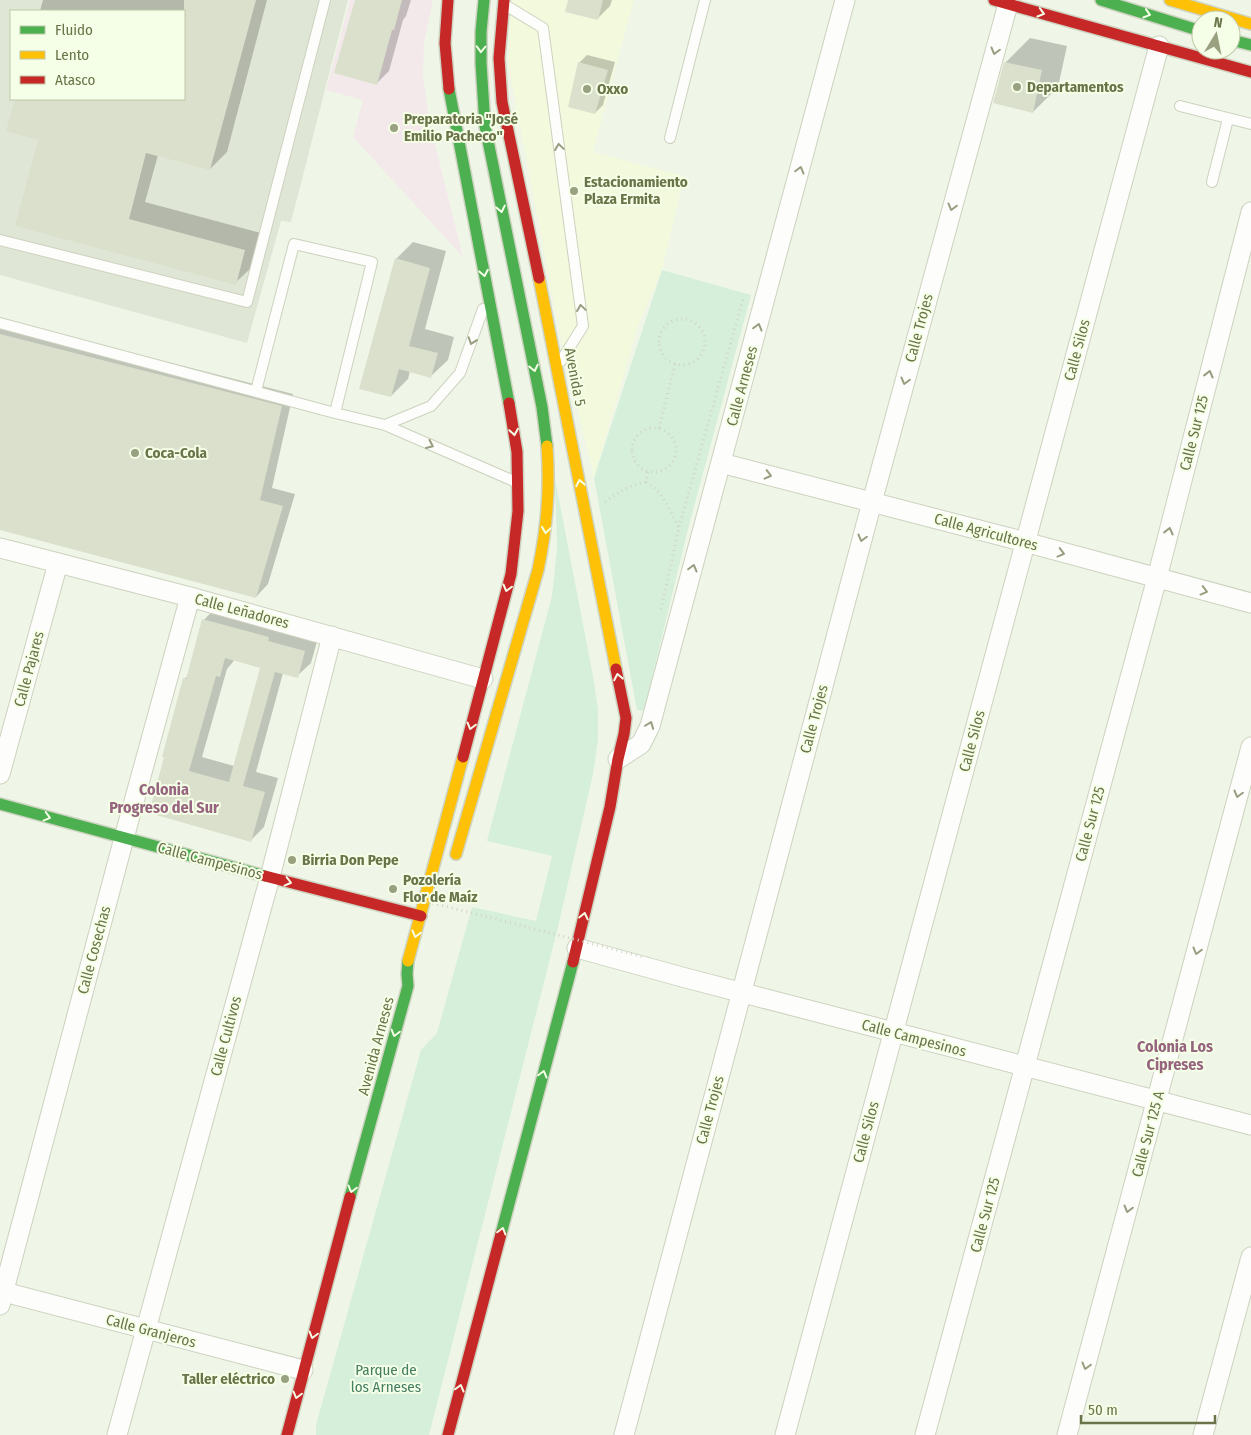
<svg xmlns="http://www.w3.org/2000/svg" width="1251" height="1435" font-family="'Fira Sans Condensed',sans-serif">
  <rect width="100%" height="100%" fill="#eff6e7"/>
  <path fill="#f3f9dd" d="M511,0H634L593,152L684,176L662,270L638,326L594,478L560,337L508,63Z"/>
  <path fill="#e0e6d6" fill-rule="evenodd" d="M0,0H348L291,222L281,221L247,343L0,275ZM11,11H184V99H11Z"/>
  <path fill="#f4e9ea" d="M350,0H433L424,44L423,76L429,120L463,257L353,137L363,100L326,90Z"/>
  <path fill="#d5efdb" d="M662,270L751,295L688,529L644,711L637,710L594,478Z
    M555,479L593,676L598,709V739L593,774L558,927L429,1435H316V1425L421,1050L437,1033L472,907L536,921L552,856L487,841L552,596L557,548Z"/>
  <path fill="#0003" fill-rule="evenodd" d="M43,0H267L227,152L210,169L158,155L145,202L261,233L252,267L235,283L16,225L39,139L8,130L16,99H184V11H40Z
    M356,0H411L406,16L403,20L389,71L376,84Z
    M569,0H612L610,6L597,19Z
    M1030,38L1067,46L1058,87L1033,112L1005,63Z
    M587,55L615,62L603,105L595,113L579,63Z
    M413,242L446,251L425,329L454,337L448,360L431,376L410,371L408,379L391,396L396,259Z
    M0,319L293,394L272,488L295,494L268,584L256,597L0,529Z
    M217,606L318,638L311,663L297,676L283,673L256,772L278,778L264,827L251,840L151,813L184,679L188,676L204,620ZM234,659L262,667L234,766L202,757L227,669L233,662Z"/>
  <path fill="#dae0cc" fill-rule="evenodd" d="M184,0H256L210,170L146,153L129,219L245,250L236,285L15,226L38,140L6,131L15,99H184Z
    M355,0H402L394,30H392L377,85L334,73Z
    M568,0H603L598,20L565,12Z
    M578,62L608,70L595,114L568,107Z
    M1004,62L1042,70L1033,113L993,103Z
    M395,258L430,268L409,346L438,353L431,378L399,369L391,397L359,389Z
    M0,334L282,406L260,500L283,506L256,598L0,530Z
    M202,619L269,637L268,641L305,651L298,678L275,672L243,786L265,792L251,842L149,813L164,757H162L183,678L186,679ZM225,658L260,668L229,782L189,771L216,676L220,677Z"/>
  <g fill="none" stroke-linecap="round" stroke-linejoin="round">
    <g stroke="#cdd2bf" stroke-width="12">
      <path id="lane" d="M507,6L543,28L583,326L561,361
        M1180,106L1251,124
        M670,138L705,0
        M1212,182L1228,119
        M0,240L247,302L325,0
        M0,323L335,413L385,425L516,482
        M256,391L294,244L372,262L335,413
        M385,425L431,406L460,373L483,309"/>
    </g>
    <g stroke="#cdd2bf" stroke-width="21">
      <path id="street" d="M721,463L1010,538L1251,603
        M0,548L190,597L483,679
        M618,759L641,744L650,726L845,0
        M0,774L58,563
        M577,948L682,977L1251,1125
        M0,1291L303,1370
        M0,1305L124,838L190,597
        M117,1435L270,877L332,636
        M624,1435L872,502L1008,4
        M785,1435L1159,46
        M925,1435L1157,578L1251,212
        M1067,1435L1251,747
        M1203,1435L1251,1257"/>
    </g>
    <g stroke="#ced4c1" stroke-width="14">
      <path id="fast" d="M484,0L481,32V63L485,126L542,407L547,446
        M1101,0L1201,31
        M1231,40L1251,45
        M449,89L509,403
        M0,804L265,876
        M350,1197L408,986L407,974L408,961
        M501,1234L573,962"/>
    </g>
    <g stroke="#ced4c1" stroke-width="14">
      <path id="slow" d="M1170,0L1251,24
        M539,278L616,669
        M456,854L538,570C547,527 550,491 547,446
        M408,961L463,757"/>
    </g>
    <g stroke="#ced4c1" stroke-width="14">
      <path id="jam" d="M448,0L445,43L449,89
        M504,0L499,58L502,102L539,278
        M994,0L1251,72
        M463,757L511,574L518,511L517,452L509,403
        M265,876L421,916
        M573,962L610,807L618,759L624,734L626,718L616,669
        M287,1435L350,1197
        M448,1435L501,1234"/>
    </g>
    <path stroke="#d1d5c6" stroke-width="3" stroke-dasharray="1 4" stroke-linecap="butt" d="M659 342a23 23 0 1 1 46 0a23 23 0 1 1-46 0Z
      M632 450a22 22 0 1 1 44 0a22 22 0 1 1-44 0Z
      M659,428L675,364
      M646,482C663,491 670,511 679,528L660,613
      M605,502C618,492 629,485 646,482L648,471
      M679,527L743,299"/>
    <use href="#lane" stroke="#fdfefb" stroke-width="10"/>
    <use href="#street" stroke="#fdfefb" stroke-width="19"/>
    <use href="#fast" stroke="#4caf50" stroke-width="11"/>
    <use href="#slow" stroke="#ffc107" stroke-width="11"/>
    <use href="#jam" stroke="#c62828" stroke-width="11"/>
    <path stroke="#d1d5c6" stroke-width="3" stroke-dasharray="1 4" stroke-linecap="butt" d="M413,898L644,957"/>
  </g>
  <defs><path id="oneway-chevron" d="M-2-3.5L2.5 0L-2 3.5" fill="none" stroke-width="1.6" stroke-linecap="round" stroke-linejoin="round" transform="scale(1.25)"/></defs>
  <g stroke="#f5ffe7">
    <use href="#oneway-chevron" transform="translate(1041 13) rotate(16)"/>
    <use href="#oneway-chevron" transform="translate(1147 14) rotate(17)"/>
    <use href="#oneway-chevron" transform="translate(481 49) rotate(92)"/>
    <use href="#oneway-chevron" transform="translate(501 209) rotate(78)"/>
    <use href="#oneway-chevron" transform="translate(484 273) rotate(79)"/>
    <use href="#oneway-chevron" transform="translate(534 368) rotate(78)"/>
    <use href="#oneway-chevron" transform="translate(514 432) rotate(81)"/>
    <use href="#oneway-chevron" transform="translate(580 483) rotate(-101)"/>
    <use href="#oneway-chevron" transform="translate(546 530) rotate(98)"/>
    <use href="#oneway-chevron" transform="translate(507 588) rotate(105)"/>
    <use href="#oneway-chevron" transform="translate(618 677) rotate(-101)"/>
    <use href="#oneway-chevron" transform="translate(471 726) rotate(105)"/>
    <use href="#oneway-chevron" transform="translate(47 817) rotate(15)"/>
    <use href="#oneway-chevron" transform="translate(288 882) rotate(14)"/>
    <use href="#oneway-chevron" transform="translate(584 916) rotate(-77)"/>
    <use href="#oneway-chevron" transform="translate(416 934) rotate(105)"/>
    <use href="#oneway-chevron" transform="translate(395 1033) rotate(105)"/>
    <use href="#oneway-chevron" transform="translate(543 1074) rotate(-75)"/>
    <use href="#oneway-chevron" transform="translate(352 1189) rotate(105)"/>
    <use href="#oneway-chevron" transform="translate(502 1231) rotate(-75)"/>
    <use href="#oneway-chevron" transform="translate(313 1335) rotate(105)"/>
    <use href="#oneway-chevron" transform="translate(460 1388) rotate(-75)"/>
    <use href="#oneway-chevron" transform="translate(297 1395) rotate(105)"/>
  </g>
  <g stroke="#979d7e">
    <use href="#oneway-chevron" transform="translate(995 51) rotate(105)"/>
    <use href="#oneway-chevron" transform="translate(559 147) rotate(-98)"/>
    <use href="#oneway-chevron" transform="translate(800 170) rotate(-75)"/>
    <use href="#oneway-chevron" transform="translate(952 207) rotate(105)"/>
    <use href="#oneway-chevron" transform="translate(581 308) rotate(-98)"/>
    <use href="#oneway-chevron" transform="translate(758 327) rotate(-75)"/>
    <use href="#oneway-chevron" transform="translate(472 341) rotate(109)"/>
    <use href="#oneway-chevron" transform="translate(1209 374) rotate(-76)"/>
    <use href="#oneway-chevron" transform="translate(905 381) rotate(105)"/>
    <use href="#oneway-chevron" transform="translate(430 445) rotate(24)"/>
    <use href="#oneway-chevron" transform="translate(768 475) rotate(14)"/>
    <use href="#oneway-chevron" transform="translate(1169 531) rotate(-76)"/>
    <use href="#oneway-chevron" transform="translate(862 538) rotate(105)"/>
    <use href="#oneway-chevron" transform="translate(1061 553) rotate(15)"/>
    <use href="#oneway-chevron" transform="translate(693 568) rotate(-75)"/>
    <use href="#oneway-chevron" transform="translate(1204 591) rotate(15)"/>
    <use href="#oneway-chevron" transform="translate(650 725) rotate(-69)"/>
    <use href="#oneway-chevron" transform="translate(1238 794) rotate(105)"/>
    <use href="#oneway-chevron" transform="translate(1197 951) rotate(105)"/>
    <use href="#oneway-chevron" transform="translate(1128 1209) rotate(105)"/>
    <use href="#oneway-chevron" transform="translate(1086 1366) rotate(105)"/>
  </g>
  <g fill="#99a180" stroke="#f5ffe7" stroke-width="2">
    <circle cx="1017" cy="87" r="5"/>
    <circle cx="587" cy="89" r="5"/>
    <circle cx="394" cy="128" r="5"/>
    <circle cx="574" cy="191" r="5"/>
    <circle cx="135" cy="453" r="5"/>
    <circle cx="292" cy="860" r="5"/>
    <circle cx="393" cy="889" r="5"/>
    <circle cx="285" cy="1379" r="5"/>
  </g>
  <g text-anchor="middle" stroke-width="4" stroke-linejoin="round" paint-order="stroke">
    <g font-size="15" font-weight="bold" fill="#6b7348" stroke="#f5ffe7" text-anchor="start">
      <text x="1027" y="92">Departamentos</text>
      <text x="597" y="94">Oxxo</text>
      <text x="404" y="124">Preparatoria "José<tspan x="404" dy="17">Emilio Pacheco"</tspan></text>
      <text x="584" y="187">Estacionamiento<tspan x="584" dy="17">Plaza Ermita</tspan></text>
      <text x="145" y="458">Coca-Cola</text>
      <text x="302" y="865">Birria Don Pepe</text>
      <text x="403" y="885">Pozolería<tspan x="403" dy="17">Flor de Maíz</tspan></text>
      <text x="275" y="1384" text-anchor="end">Taller eléctrico</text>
    </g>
    <g font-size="15" fill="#6b7348" stroke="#f5ffe7">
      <text transform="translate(919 328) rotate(-75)" y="5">Calle Trojes</text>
      <text transform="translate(1077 350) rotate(-75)" y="5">Calle Silos</text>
      <text transform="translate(575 377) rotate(79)" y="5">Avenida 5</text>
      <text transform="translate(742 386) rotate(-75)" y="5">Calle Arneses</text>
      <text transform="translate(1194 433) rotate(-76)" y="5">Calle Sur 125</text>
      <text transform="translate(986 532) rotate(15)" y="5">Calle Agricultores</text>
      <text transform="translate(242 611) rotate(15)" y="5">Calle Leñadores</text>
      <text transform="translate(29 669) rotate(-75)" y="5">Calle Pajares</text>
      <text transform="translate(814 719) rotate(-75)" y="5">Calle Trojes</text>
      <text transform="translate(972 741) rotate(-75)" y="5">Calle Silos</text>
      <text transform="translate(1090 824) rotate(-75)" y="5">Calle Sur 125</text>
      <text transform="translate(210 861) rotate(15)" y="5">Calle Campesinos</text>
      <text transform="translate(94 950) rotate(-75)" y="5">Calle Cosechas</text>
      <text transform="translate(226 1036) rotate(-75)" y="5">Calle Cultivos</text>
      <text transform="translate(914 1038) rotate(15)" y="5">Calle Campesinos</text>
      <text transform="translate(376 1046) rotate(-75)" y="5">Avenida Arneses</text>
      <text transform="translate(710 1110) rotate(-75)" y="5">Calle Trojes</text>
      <text transform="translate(866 1132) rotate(-75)" y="5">Calle Silos</text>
      <text transform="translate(1148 1134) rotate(-75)" y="5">Calle Sur 125 A</text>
      <text transform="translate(985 1215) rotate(-75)" y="5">Calle Sur 125</text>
      <text transform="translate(151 1331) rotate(15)" y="5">Calle Granjeros</text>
    </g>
    <g font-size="15" fill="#437e63" stroke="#f5ffe7">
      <text x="386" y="1375">Parque de<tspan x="386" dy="17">los Arneses</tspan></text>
    </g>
    <g font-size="16" font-weight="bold" fill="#96647e" stroke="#f5ffe7">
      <text x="164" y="795">Colonia<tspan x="164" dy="18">Progreso del Sur</tspan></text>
      <text x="1175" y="1052">Colonia Los<tspan x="1175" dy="18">Cipreses</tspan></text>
    </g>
  </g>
  <rect x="10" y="10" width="175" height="90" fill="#f5ffe7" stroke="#bec7a7"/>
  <rect x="20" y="26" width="25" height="8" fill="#4caf50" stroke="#bec7a7"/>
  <text x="55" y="35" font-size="15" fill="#6b7348">Fluido</text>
  <rect x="20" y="51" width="25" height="8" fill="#ffc107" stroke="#bec7a7"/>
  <text x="55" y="60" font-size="15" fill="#6b7348">Lento</text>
  <rect x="20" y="76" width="25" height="8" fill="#c62828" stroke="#bec7a7"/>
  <text x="55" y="85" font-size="15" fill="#6b7348">Atasco</text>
  <g transform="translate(1216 35) rotate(10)"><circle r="24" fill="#f5ffe7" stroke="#bec7a7"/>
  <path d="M0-4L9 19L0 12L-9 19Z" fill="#99a180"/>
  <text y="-8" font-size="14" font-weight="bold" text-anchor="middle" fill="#6b7348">N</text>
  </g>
  <path d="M1081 1415v8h134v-8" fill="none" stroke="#6b7348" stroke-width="2.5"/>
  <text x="1088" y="1415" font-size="15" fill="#6b7348" stroke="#f5ffe7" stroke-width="4" paint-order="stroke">50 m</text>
</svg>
